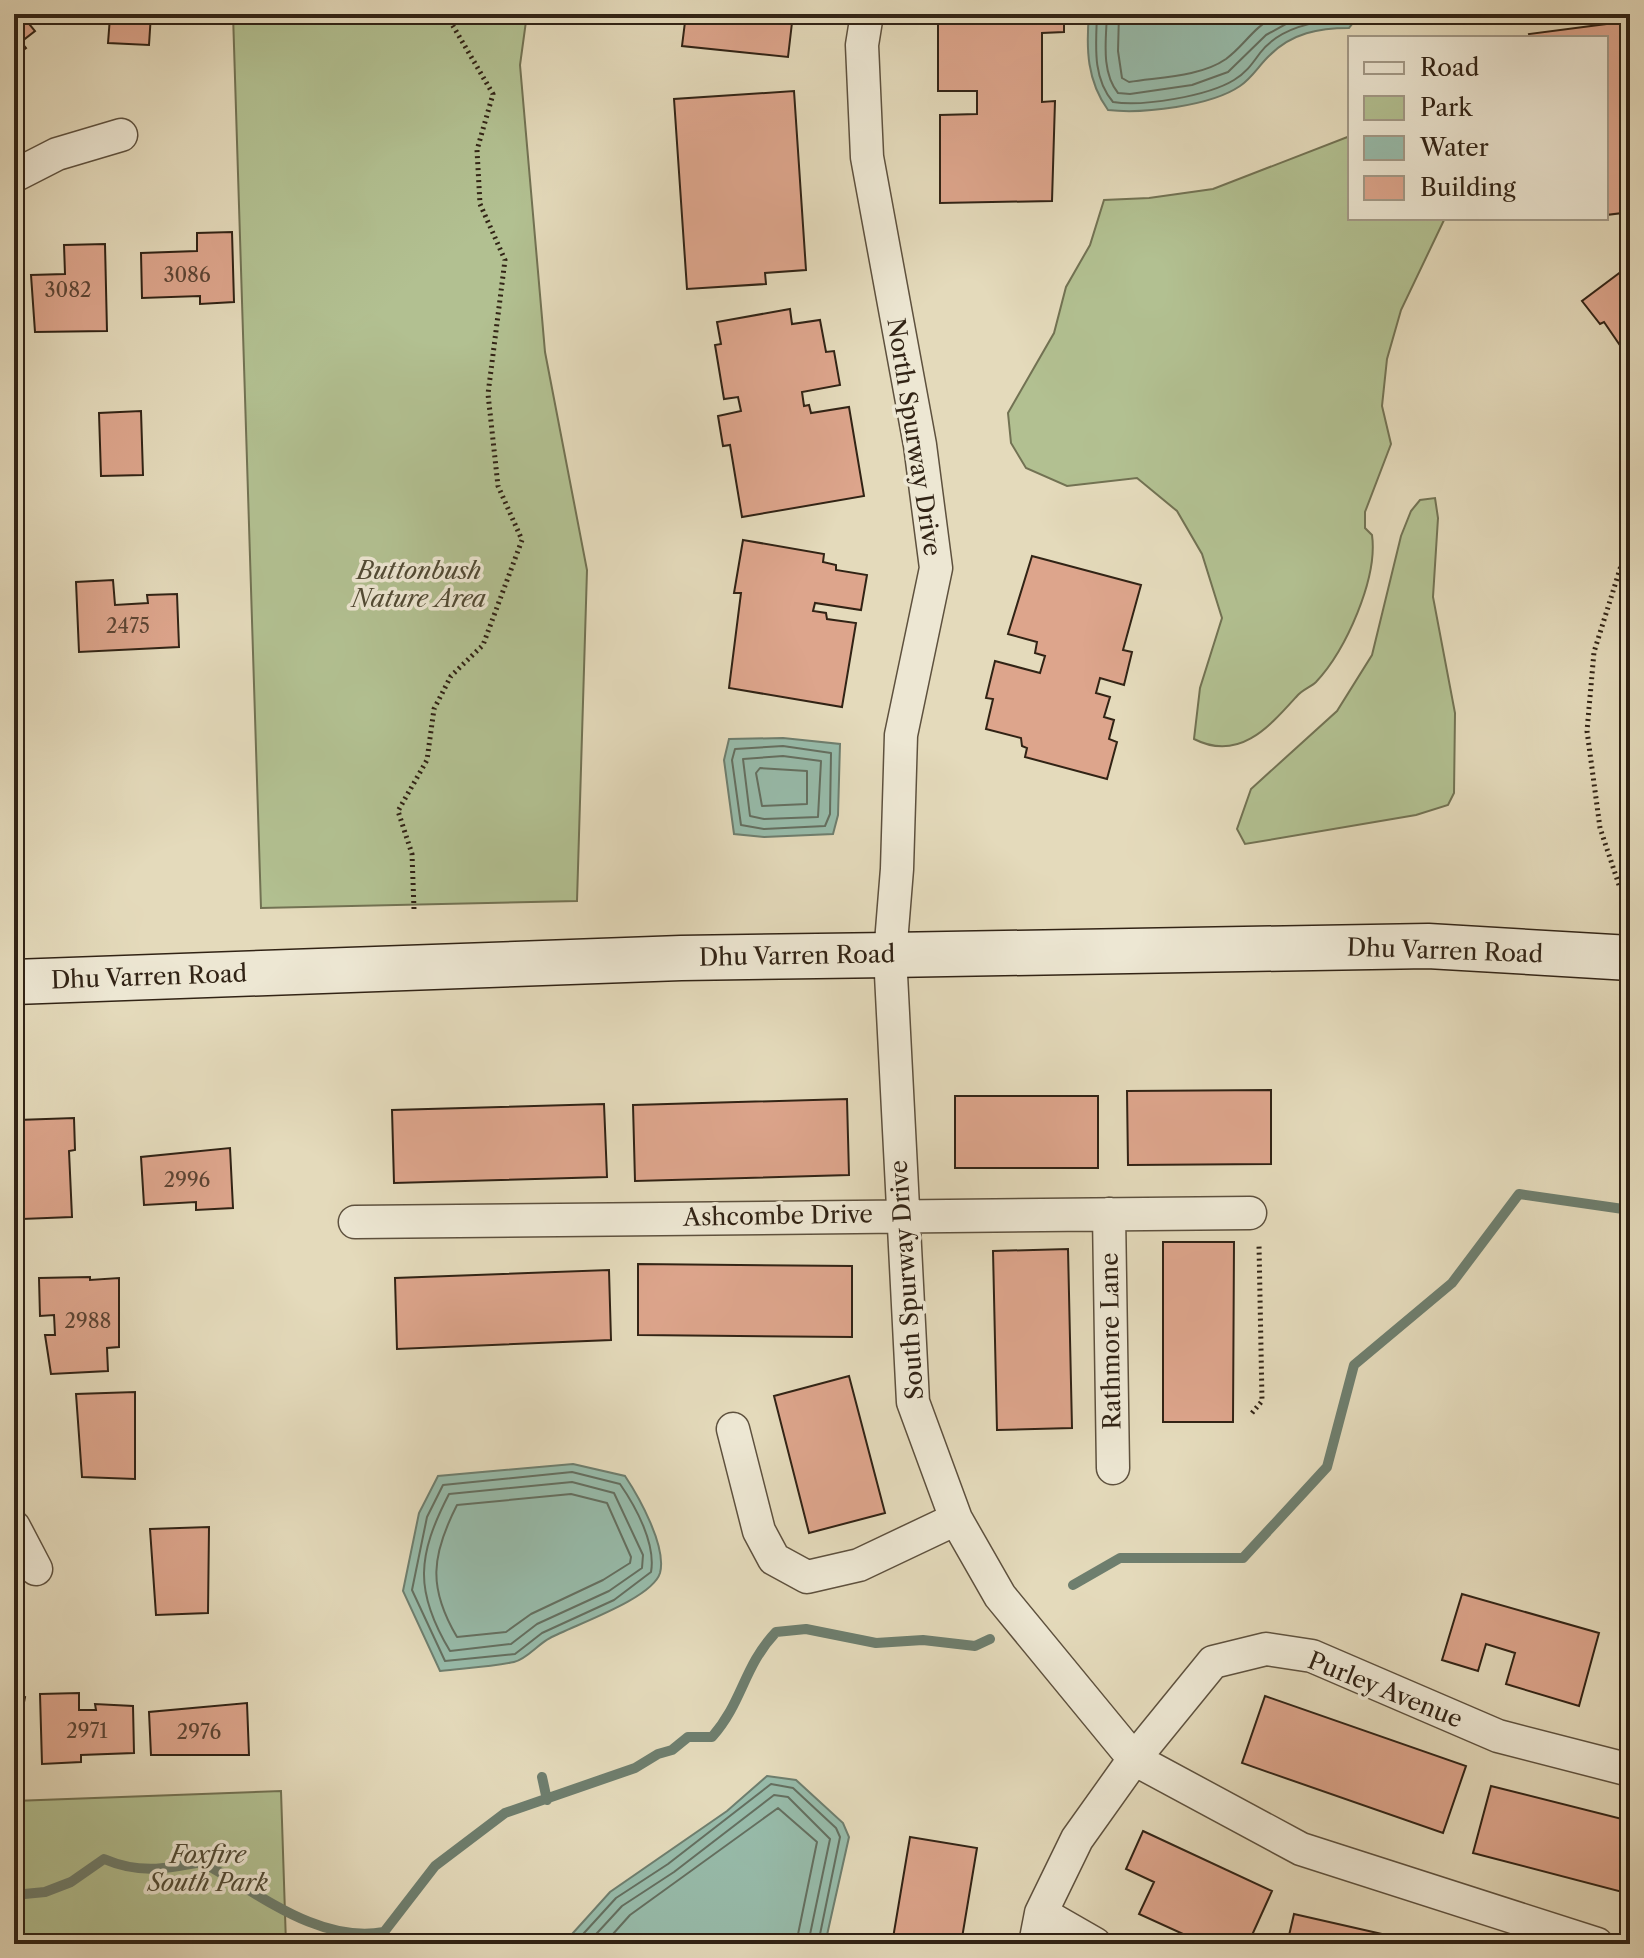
<svg xmlns="http://www.w3.org/2000/svg" width="1644" height="1958" font-family="'Libre Caslon Text',serif">
  <rect width="100%" height="100%" fill="#e4dabb"/>
  <filter id="stains"><feTurbulence type="fractalNoise" baseFrequency=".0025" numOctaves="4"/><feColorMatrix values="0 0 0 0 .2 0 0 0 0 .09 0 0 0 0 .02 0 0 0 .5 -.17"/></filter>
  <radialGradient id="worn" r=".72"><stop offset=".6" stop-color="#630" stop-opacity="0"/><stop offset="1" stop-color="#630" stop-opacity=".3"/></radialGradient>
  <path fill="#b2c091" stroke="#727253" stroke-width="2" d="M233,14H527L520,65L545,352L587,570L577,901L261,908Z
    M1350,136V218H1445L1401,310L1387,359L1382,406L1391,444L1365,512V528L1372,535C1378,578 1346,650 1316,682C1311,687 1302,690 1297,696C1269,727 1239,762 1194,739L1200,688L1222,618L1202,554L1177,511L1137,478L1067,486L1026,468L1011,443L1008,413L1054,333L1066,287L1090,245L1104,200L1149,198L1213,189Z
    M1435,498L1438,518L1433,597L1455,713L1454,793L1448,805L1416,815L1245,844L1237,829L1251,789L1337,711L1372,655L1401,536L1411,511L1420,500Z
    M281,1791L286,1944H14V1801Z"/>
  <path fill="#97bbaa" stroke="#6e7e6e" stroke-width="2" d="M1089,14H1356V19L1349,28C1319,28 1292,33 1270,55C1259,65 1253,77 1240,86C1211,106 1143,114 1108,110C1087,81 1086,49 1089,14Z
    M783,738L840,744L838,815L833,834L764,837L734,834L724,760L729,739Z
    M573,1464L625,1476C639,1497 667,1547 660,1573C652,1599 574,1625 550,1638C538,1644 527,1659 514,1662C490,1667 465,1668 440,1671L403,1591L419,1513L438,1476Z
    M767,1776L796,1780L843,1823L849,1837L825,1944H563L610,1892L727,1811Z"/>
  <g fill="none" stroke-linecap="round" stroke-linejoin="round">
    <path stroke="#646f60" stroke-width="2" d="M1097,14C1096,45 1092,77 1113,102C1142,107 1208,96 1234,80C1246,73 1252,64 1260,53C1279,28 1315,20 1344,20L1349,14
      M1107,14C1106,40 1101,72 1118,93L1130,94L1192,85L1228,72L1266,35L1304,14
      M1119,14L1118,51L1122,78L1129,82C1160,77 1200,77 1226,59C1246,44 1251,29 1278,14
      M783,746L831,753L830,814L825,826L764,829L741,825L732,760L735,749Z
      M783,756L821,761L818,817L764,819L750,816L743,759Z
      M760,768L807,771V804L762,806L756,773Z
      M572,1472L620,1484C636,1507 656,1544 651,1572L614,1600L542,1633L515,1654L445,1661L412,1590L427,1517L443,1485Z
      M572,1482L614,1493L643,1555L642,1568L609,1591L537,1624L511,1644L450,1651C414,1591 417,1556 449,1494Z
      M571,1494L607,1503L631,1557L630,1563L603,1580L531,1614L506,1632L457,1637C428,1588 431,1556 457,1505Z
      M574,1944L616,1898L668,1864L771,1784L793,1788L836,1828L840,1837L818,1944
      M587,1944L622,1906L674,1872L774,1795L788,1797L830,1839L808,1944
      M604,1944L630,1915L778,1808L817,1842L796,1944"/>
    <path stroke="#6e7e6e" stroke-width="10" d="M1073,1585L1120,1558H1243L1327,1467L1354,1365L1452,1283L1519,1194L1630,1210
      M542,1777L547,1800
      M14,1895L45,1892L71,1882L104,1859C139,1874 165,1869 202,1862C257,1892 318,1944 384,1932L435,1866L505,1813L635,1768L658,1754L672,1750L688,1737H712C743,1702 743,1667 776,1632L806,1629L876,1643L923,1640L975,1646L990,1639"/>
  </g>
  <path fill="#dda58c" stroke="#312315" stroke-width="2" d="M14,14H21L35,31L21,42L26,48L14,57Z
    M73,14H151L149,45L108,43L110,17Z
    M686,14H793L788,57L682,46Z
    M938,14H1064V32L1042,33V102L1055,101L1052,201L940,203V115L977,114V91H938Z
    M1630,21V212L1606,215V38H1530L1529,34Z
    M794,91L806,270L765,273L766,284L687,289L674,99Z
    M232,232L234,302L200,304V296L142,298L141,253L197,251V233Z
    M105,244L107,331L35,332L31,275L65,274L64,245Z
    M1630,265V360L1604,322L1600,324L1582,301Z
    M790,309L792,324L820,320L826,352L834,351L840,385L802,392L804,406L809,405L811,413L849,407L864,496L742,517L730,445L723,446L718,416L741,411L738,397L724,399L715,345L721,344L717,322Z
    M141,411L143,475L101,476L99,413Z
    M743,540L824,554L823,562L836,565V570L867,575L861,610L815,603L813,611L826,613L827,619L856,623L842,707L729,688L741,593H734Z
    M1032,556L1141,585L1123,650L1132,652L1124,685L1100,678L1096,693L1110,697L1104,717L1114,720L1109,739L1117,742L1107,779L1025,757L1027,748L1022,746L1021,738L986,729L993,699L986,698L995,661L1040,673L1045,656L1035,653L1037,642L1008,634Z
    M113,580L115,605L148,603L147,595L177,594L179,647L79,652L76,582Z
    M1271,1090V1164L1128,1165L1127,1091Z
    M955,1096H1098V1168H955Z
    M847,1099L849,1175L635,1181L633,1105Z
    M604,1104L607,1177L394,1183L392,1110Z
    M74,1118L75,1150L69,1151L72,1217L22,1219L18,1120Z
    M230,1148L233,1208L196,1210V1202L144,1205L141,1157Z
    M1163,1242H1234L1233,1422H1163Z
    M1068,1249L1072,1428L997,1430L993,1251Z
    M638,1264L852,1266V1337L638,1335Z
    M609,1270L611,1340L397,1349L395,1278Z
    M90,1277V1280L119,1278V1347L107,1348L108,1371L51,1374L45,1335H55L54,1315L40,1316L39,1278Z
    M849,1376L885,1513L809,1533L774,1396Z
    M135,1392V1479L82,1477L76,1394Z
    M209,1527L208,1613L156,1615L150,1529Z
    M1462,1594L1599,1633L1579,1706L1506,1684L1515,1653L1486,1644L1478,1671L1442,1660Z
    M79,1693V1710H96L95,1704L133,1706L134,1753L81,1755V1762L42,1764L40,1694Z
    M14,1695L25,1697L14,1754Z
    M1265,1696L1466,1766L1443,1833L1242,1763Z
    M247,1703L249,1755H151L149,1712Z
    M1491,1786L1630,1821V1894L1473,1853Z
    M1143,1831L1272,1891L1248,1944H1205L1139,1914L1154,1882L1126,1869Z
    M910,1837L977,1848L961,1944H892Z
    M1294,1914L1426,1944H1287Z"/>
  <g fill="none" stroke-linecap="round" stroke-linejoin="round">
    <g stroke="#5e513e" stroke-width="35">
      <path id="minor" d="M867,14L862,45L867,157L920,445L936,568L901,735L897,869L890,955L913,1402L956,1519L1000,1596L1134,1759L1301,1849L1597,1944
        M14,176L57,154L121,135
        M1109,1214L1113,1468
        M355,1222L1250,1213
        M733,1429L759,1531L774,1559L807,1577L859,1565L956,1519
        M14,1527L36,1569
        M1041,1913L1095,1944
        M1035,1944L1041,1913L1077,1839L1134,1759L1213,1662L1266,1649L1312,1656L1498,1736L1630,1770"/>
    </g>
    <g stroke="#312315" stroke-width="47">
      <path id="secondary" d="M14,982L681,958L890,955L1428,946L1630,958"/>
    </g>
    <path stroke="#312315" stroke-width="5" stroke-dasharray="2 4" stroke-linecap="butt" d="M1619,885L1600,828L1587,731L1594,652L1630,537
      M414,909L412,854L398,811L427,760L434,709L451,676L483,645L522,540L498,486L488,394L505,260L480,204L477,150L493,94L446,14
      M1252,1413L1262,1401L1259,1245"/>
    <use href="#minor" stroke="#ede7d3" stroke-width="32"/>
    <use href="#secondary" stroke="#ede7d3" stroke-width="44"/>
  </g>
  <g text-anchor="middle" stroke-width="7" stroke-linejoin="round" paint-order="stroke">
    <g font-size="20" fill="#5c4433">
      <text x="187" y="282">3086</text>
      <text x="68" y="297">3082</text>
      <text x="128" y="633">2475</text>
      <text x="187" y="1187">2996</text>
      <text x="88" y="1328">2988</text>
      <text x="87" y="1738">2971</text>
      <text x="199" y="1739">2976</text>
    </g>
    <g font-size="24" fill="#312315" stroke="#ede7d3">
      <text transform="translate(914 437) rotate(81)" y="8">North Spurway Drive</text>
      <text transform="translate(1445 951) rotate(2)" y="8">Dhu Varren Road</text>
      <text transform="translate(797 956) rotate(-1)" y="8">Dhu Varren Road</text>
      <text transform="translate(149 977) rotate(-2)" y="8">Dhu Varren Road</text>
      <text transform="translate(778 1216) rotate(-1)" y="8">Ashcombe Drive</text>
      <text transform="translate(907 1280) rotate(-94)" y="8">South Spurway Drive</text>
      <text transform="translate(1111 1341) rotate(-91)" y="8">Rathmore Lane</text>
      <text transform="translate(1385 1690) rotate(22)" y="8">Purley Avenue</text>
    </g>
    <g font-size="24" font-style="italic" fill="#514a34" stroke="#ede7d3">
      <text x="419" y="579">Buttonbush<tspan x="419" dy="28">Nature Area</tspan></text>
      <text x="208" y="1863">Foxfire<tspan x="208" dy="28">South Park</tspan></text>
    </g>
  </g>
  <rect width="1644" height="1958" fill="none" stroke="#e4dabb" stroke-width="48"/>
  <rect x="16" y="16" width="1612" height="1926" fill="none" stroke="#312315" stroke-width="4"/>
  <rect x="24" y="24" width="1596" height="1910" fill="none" stroke="#312315" stroke-width="2"/>
  <rect x="1348" y="36" width="260" height="184" fill="#ede7d3" stroke="#a29987" stroke-width="2"/>
  <rect x="1364" y="62" width="40" height="12" fill="#ede7d3" stroke="#a29987" stroke-width="2"/>
  <text x="1420" y="76" font-size="24" fill="#312315">Road</text>
  <rect x="1364" y="96" width="40" height="24" fill="#b2c091" stroke="#a29987" stroke-width="2"/>
  <text x="1420" y="116" font-size="24" fill="#312315">Park</text>
  <rect x="1364" y="136" width="40" height="24" fill="#97bbaa" stroke="#a29987" stroke-width="2"/>
  <text x="1420" y="156" font-size="24" fill="#312315">Water</text>
  <rect x="1364" y="176" width="40" height="24" fill="#dda58c" stroke="#a29987" stroke-width="2"/>
  <text x="1420" y="196" font-size="24" fill="#312315">Building</text>
  <rect width="100%" height="100%" filter="url(#stains)"/>
  <rect width="100%" height="100%" fill="url(#worn)"/>
</svg>
